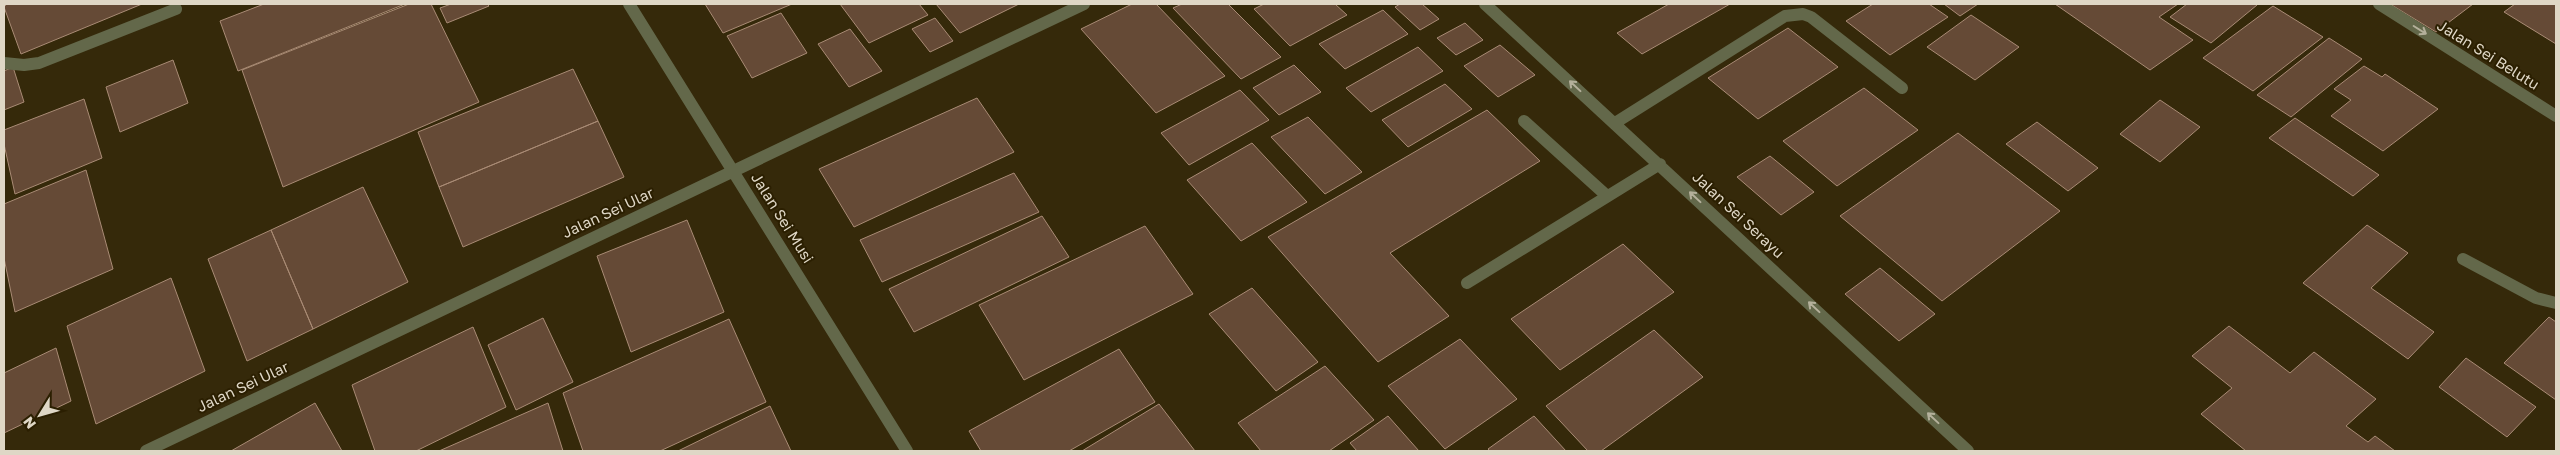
<svg xmlns="http://www.w3.org/2000/svg" width="2560" height="455" font-family="'Golos Text',sans-serif">
  <rect width="100%" height="100%" fill="#35290a"/>
  <path fill="#654a36" stroke="#a98b75" d="M7,4H142L21,54L4,7Z
    M264,4H405L238,71L220,21Z
    M409,4H431L479,102L283,187L242,70Z
    M451,4H487L489,6L447,23L440,8Z
    M705,4H792L723,33Z
    M840,4H919L928,15L869,43Z
    M936,4H1019L960,33Z
    M1132,4H1156L1225,76L1156,113L1081,29Z
    M1182,4H1228L1281,57L1241,79L1173,8Z
    M1264,4H1335L1347,15L1290,46L1254,9Z
    M1400,4H1422L1439,19L1420,30L1395,7Z
    M1669,4H1730L1642,54L1617,33Z
    M1873,4H1929L1948,17L1890,55L1846,21Z
    M1944,4H1978L1960,16Z
    M2055,4H2178L2159,17L2193,40L2150,70Z
    M2187,4H2255L2257,5L2211,43L2170,17Z
    M2390,4H2473L2436,32Z
    M2515,4H2556V44L2504,12Z
    M2273,6L2323,37L2253,91L2203,58Z
    M1383,10L1408,34L1345,69L1319,44Z
    M781,13L807,53L752,78L727,36Z
    M1971,15L2019,47L1975,80L1927,47Z
    M935,18L953,41L930,52L912,29Z
    M1465,23L1483,40L1456,55L1437,38Z
    M1788,28L1838,67L1758,119L1708,78Z
    M850,29L882,71L849,87L818,44Z
    M2329,38L2362,59L2291,117L2257,95Z
    M1500,45L1535,75L1498,97L1464,66Z
    M1418,47L1443,71L1371,112L1346,88Z
    M173,60L188,103L120,132L106,87Z
    M1294,65L1321,92L1279,115L1253,88Z
    M2364,66L2382,77L2385,74L2438,109L2383,151L2331,116L2351,100L2334,89Z
    M13,67L24,102L4,110V71Z
    M573,69L598,121L439,187L418,132Z
    M1445,84L1472,109L1408,147L1382,120Z
    M1864,88L1918,130L1837,186L1783,141Z
    M1240,90L1269,120L1189,165L1161,133Z
    M977,98L1014,152L854,227L819,169Z
    M84,99L102,158L15,194L4,144V130Z
    M2160,100L2200,127L2160,162L2120,134Z
    M1487,110L1540,161L1390,253L1449,316L1378,362L1268,237Z
    M1308,117L1362,172L1325,194L1271,137Z
    M2295,118L2379,175L2353,196L2269,138Z
    M598,121L624,177L463,247L439,187Z
    M2037,122L2098,168L2068,191L2006,144Z
    M1958,133L2060,211L1942,301L1840,216Z
    M1252,143L1307,202L1241,241L1187,180Z
    M1770,156L1814,192L1781,215L1737,177Z
    M86,170L113,269L15,312L4,258V204Z
    M1014,173L1039,212L882,282L860,240Z
    M363,187L408,282L313,329L271,230Z
    M1042,216L1069,257L914,332L889,289Z
    M687,220L724,312L631,352L597,256Z
    M2367,225L2408,253L2371,288L2434,332L2408,359L2303,283Z
    M1145,226L1193,294L1024,380L979,305Z
    M271,230L313,329L247,361L208,259Z
    M1623,244L1674,292L1560,370L1511,319Z
    M1880,268L1935,314L1899,341L1845,294Z
    M171,278L205,371L96,424L67,326Z
    M1252,288L1318,362L1276,391L1209,314Z
    M2549,317L2556,322V400L2504,363Z
    M543,318L573,382L516,410L488,345Z
    M729,319L766,402L660,451H583L563,393Z
    M2229,326L2290,373L2314,352L2376,399L2346,426L2368,442L2375,436L2395,451H2246L2201,414L2232,388L2192,356Z
    M473,327L506,407L416,451H375L352,385Z
    M1654,330L1703,377L1601,451H1588L1546,406Z
    M1460,339L1517,399L1445,449L1388,386Z
    M56,348L71,401L4,433V373Z
    M1119,349L1155,402L1069,451H981L969,431Z
    M2466,358L2536,407L2507,437L2439,387Z
    M1325,366L1374,420L1329,451H1261L1238,423Z
    M315,403L342,451H231Z
    M548,403L563,451H439Z
    M1159,404L1195,451H1082Z
    M770,406L791,451H678Z
    M1388,416L1419,451H1357L1350,443Z
    M1534,416L1566,451H1490L1488,449Z"/>
  <g fill="none" stroke-linecap="round" stroke-linejoin="round">
    <path stroke="#63684a" stroke-width="12" d="M629,4L907,451
      M1485,4L1968,451
      M2379,4L2556,116
      M4,63L24,65L39,63L176,9
      M1524,121L1607,196
      M1615,123L1785,16L1803,14L1811,17L1902,88
      M2463,259L2536,298L2556,303
      M1467,283L1660,164
      M146,451L1084,4"/>
  </g>
  <defs><path id="oneway-shaft" d="M-6 0H5M1.5-3L5.5 0L1.5 3" fill="none" stroke-width="1.6" stroke-linecap="round" stroke-linejoin="round" transform="scale(1.25)"/></defs>
  <g stroke="#b4b09b">
    <use href="#oneway-shaft" transform="translate(2420 30) rotate(32)"/>
    <use href="#oneway-shaft" transform="translate(1575 86) rotate(-137)"/>
    <use href="#oneway-shaft" transform="translate(1695 197) rotate(-137)"/>
    <use href="#oneway-shaft" transform="translate(1814 307) rotate(-137)"/>
    <use href="#oneway-shaft" transform="translate(1933 418) rotate(-137)"/>
  </g>
  <g text-anchor="middle" stroke-width="4" stroke-linejoin="round" paint-order="stroke">
    <g font-size="15" fill="#dfd7c6" stroke="#2b1f01">
      <text transform="translate(2488 55) rotate(32)" y="5">Jalan Sei Belutu</text>
      <text transform="translate(608 213) rotate(-25)" y="5">Jalan Sei Ular</text>
      <text transform="translate(1738 215) rotate(43)" y="5">Jalan Sei Serayu</text>
      <text transform="translate(782 218) rotate(58)" y="5">Jalan Sei Musi</text>
      <text transform="translate(243 387) rotate(-25)" y="5">Jalan Sei Ular</text>
    </g>
  </g>
  <rect width="2560" height="455" fill="none" stroke="#dfd7c6" stroke-width="10"/>
  <g transform="translate(40 415) rotate(233)" stroke="#2b1f01" stroke-width="4" paint-order="stroke">
  <path d="M0-4L9 19L0 12L-9 19Z" fill="#dfd7c6"/>
  <text y="-8" font-size="14" font-weight="bold" text-anchor="middle" fill="#dfd7c6">N</text>
  </g>
</svg>
